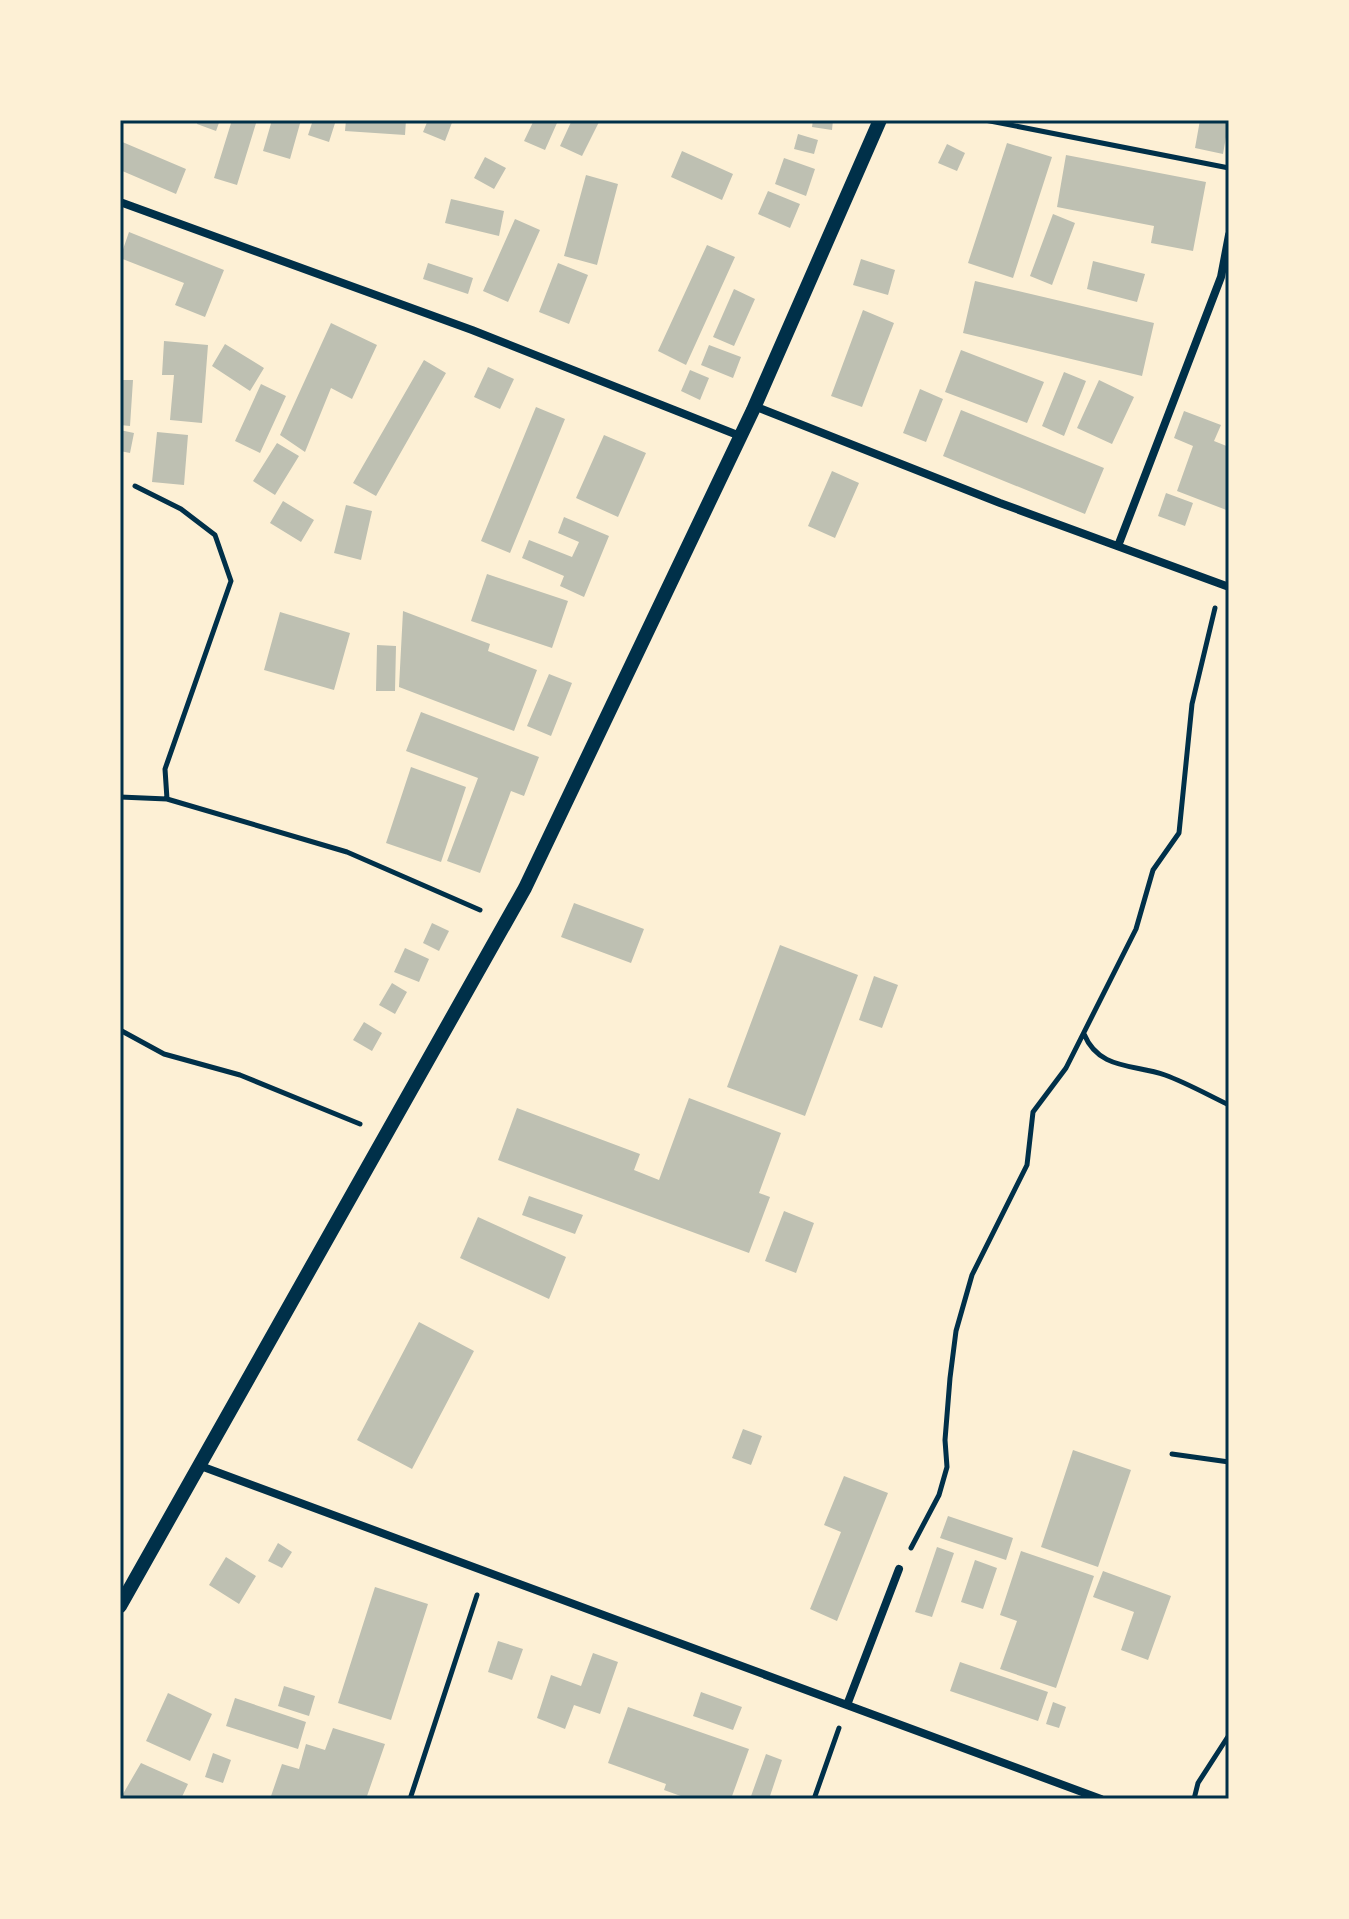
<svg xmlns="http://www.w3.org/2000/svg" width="1349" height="1919" font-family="'Public Sans',sans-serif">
  <rect width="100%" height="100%" fill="#fdf0d5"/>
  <path fill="#bec0b2" d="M198,120H220L216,131L197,124Z
    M232,120H257L237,185L214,178Z
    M272,120H301L290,159L263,151Z
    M313,120H336L329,142L308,135Z
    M346,120H406L405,135L345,131Z
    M428,120H453L445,141L423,132Z
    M534,120L557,123L545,150L524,141Z
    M572,120H600L582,156L560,146Z
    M813,120H833L832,130L812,127Z
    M1200,120H1229L1223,154L1195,148Z
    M798,134L818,140L814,154L794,149Z
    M120,141L186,169L176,194L120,170Z
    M1007,143L1052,157L1013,278L968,263Z
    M947,144L965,153L957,171L938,163Z
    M682,151L733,174L722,200L671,177Z
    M1066,155L1206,182L1193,251L1151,243L1154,226L1057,207Z
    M485,157L506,168L494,189L474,178Z
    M784,158L815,169L806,196L775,184Z
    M586,175L618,184L597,265L564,256Z
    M768,191L800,204L790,228L758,214Z
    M451,199L504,211L499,236L445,223Z
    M1053,214L1075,223L1052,285L1030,276Z
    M515,219L540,230L508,302L483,291Z
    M129,232L224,270L205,317L175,305L184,283L120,258Z
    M707,245L735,257L686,365L658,351Z
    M861,259L895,270L888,295L853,285Z
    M1093,261L1145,274L1137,302L1087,289Z
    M428,263L473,278L468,294L423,279Z
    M558,263L588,275L569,324L539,312Z
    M975,281L1154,323L1142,376L963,333Z
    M734,289L755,299L734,346L713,337Z
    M863,310L894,323L862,407L831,396Z
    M331,323L377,345L352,399L331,388L305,452L280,435Z
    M164,341L208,345L202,423L170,420L174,375H162Z
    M225,344L264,368L250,391L212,366Z
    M709,345L741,357L733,378L701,365Z
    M961,350L1044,382L1027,423L945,392Z
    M424,360L446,373L376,496L353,483Z
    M488,367L514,379L500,409L474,397Z
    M690,370L709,378L700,400L681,391Z
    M1064,372L1086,381L1064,436L1042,426Z
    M120,380H133L130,426L120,425Z
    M1099,380L1134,397L1112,444L1077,428Z
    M261,384L286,396L260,453L235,441Z
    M920,389L943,399L926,442L903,433Z
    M536,407L565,419L510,553L481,541Z
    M961,410L1104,468L1085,514L943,456Z
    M1184,411L1221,425L1214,441L1229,447V511L1177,491L1193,446L1174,438Z
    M120,430L134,433L130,453L120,451Z
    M157,432L188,435L184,485L152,482Z
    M604,435L646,453L618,517L576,498Z
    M277,443L299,456L275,495L253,481Z
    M832,471L859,483L835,538L808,526Z
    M1166,493L1193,503L1185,526L1158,516Z
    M283,501L314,520L301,542L270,523Z
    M346,505L372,511L361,560L334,553Z
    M564,517L609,536L584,597L560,586L564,576L522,558L529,540L572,557L579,542L558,533Z
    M487,574L568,601L552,648L471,621Z
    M403,611L490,644L488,651L537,670L514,731L399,687Z
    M280,612L350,633L334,690L264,670Z
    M377,645L396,646L395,691H376Z
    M549,674L572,683L551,736L527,726Z
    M421,712L539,757L524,796L511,791L480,873L447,861L478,778L406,751Z
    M411,767L466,787L441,862L386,843Z
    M574,903L644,929L631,963L561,937Z
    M432,923L449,931L439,951L423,943Z
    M780,945L858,975L805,1116L727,1087Z
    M405,948L429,959L419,982L394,972Z
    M874,976L898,985L882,1028L859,1020Z
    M392,983L407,992L395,1014L379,1005Z
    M364,1022L382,1033L372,1051L353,1040Z
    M689,1098L781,1133L759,1193L770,1197L749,1253L498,1160L517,1108L640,1154L634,1170L659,1180Z
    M529,1196L583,1215L575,1234L522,1215Z
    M784,1211L814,1223L796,1273L765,1261Z
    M478,1217L566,1257L549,1299L460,1258Z
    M419,1322L474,1351L412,1469L357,1440Z
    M743,1429L762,1436L751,1465L732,1458Z
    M1073,1450L1131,1470L1098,1567L1041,1547Z
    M844,1476L888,1493L837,1621L810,1609L841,1532L824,1525Z
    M948,1516L1013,1538L1006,1560L940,1538Z
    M278,1543L292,1552L282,1568L268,1561Z
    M937,1547L954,1553L932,1617L915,1612Z
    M1021,1551L1094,1576L1056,1688L1000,1669L1017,1621L1000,1615Z
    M226,1557L256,1576L239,1604L209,1585Z
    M975,1560L997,1568L983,1609L961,1602Z
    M1103,1571L1171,1596L1148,1660L1121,1650L1134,1612L1093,1597Z
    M375,1587L428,1604L391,1720L338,1703Z
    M498,1641L523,1649L512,1680L488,1672Z
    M593,1653L618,1662L600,1714L574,1705L565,1729L537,1718L551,1675L581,1686Z
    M960,1662L1048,1692L1038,1721L950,1691Z
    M284,1686L315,1696L309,1716L278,1706Z
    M701,1692L742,1707L733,1730L693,1716Z
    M168,1693L212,1714L190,1761L146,1741Z
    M235,1698L306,1722L298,1749L226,1726Z
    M1053,1702L1066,1707L1059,1728L1046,1724Z
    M628,1707L749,1749L731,1799H689L664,1790L666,1784L608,1763Z
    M333,1728L385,1744L366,1799H270L282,1764L299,1769L306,1744L325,1750Z
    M213,1753L231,1760L223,1783L205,1777Z
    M766,1754L782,1760L769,1799H750Z
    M141,1763L188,1784L181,1799H120Z"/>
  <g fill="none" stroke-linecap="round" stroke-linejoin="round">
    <path stroke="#003049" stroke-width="5" d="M985,120L1229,168
      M135,486L181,509L215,535L231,581L165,769L167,799
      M120,797L167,799L347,852L480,910
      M120,1030L164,1054L240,1075L360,1124
      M1084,1034C1099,1070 1133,1064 1165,1075C1187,1083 1208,1095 1229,1105
      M1172,1454L1229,1462
      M911,1548L939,1495L947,1467L945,1440L950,1378L956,1331L972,1275L1027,1165L1033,1112L1066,1068L1136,929L1153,870L1179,833L1192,704L1215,608
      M410,1799L477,1595
      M814,1799L839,1728
      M1194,1799L1198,1783L1229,1735"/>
    <path stroke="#003049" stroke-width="8" d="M120,202L472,330L740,436
      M754,406L1000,503L1229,587
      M1118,546L1221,277L1229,235
      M198,1465L1101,1799
      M847,1705L899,1569"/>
    <path stroke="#003049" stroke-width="14" d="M120,1606L525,888L753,410L880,120"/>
  </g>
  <rect width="1349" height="1919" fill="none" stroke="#fdf0d5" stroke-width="244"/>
  <rect x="122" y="122" width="1105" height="1675" fill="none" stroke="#003049" stroke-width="3"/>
</svg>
